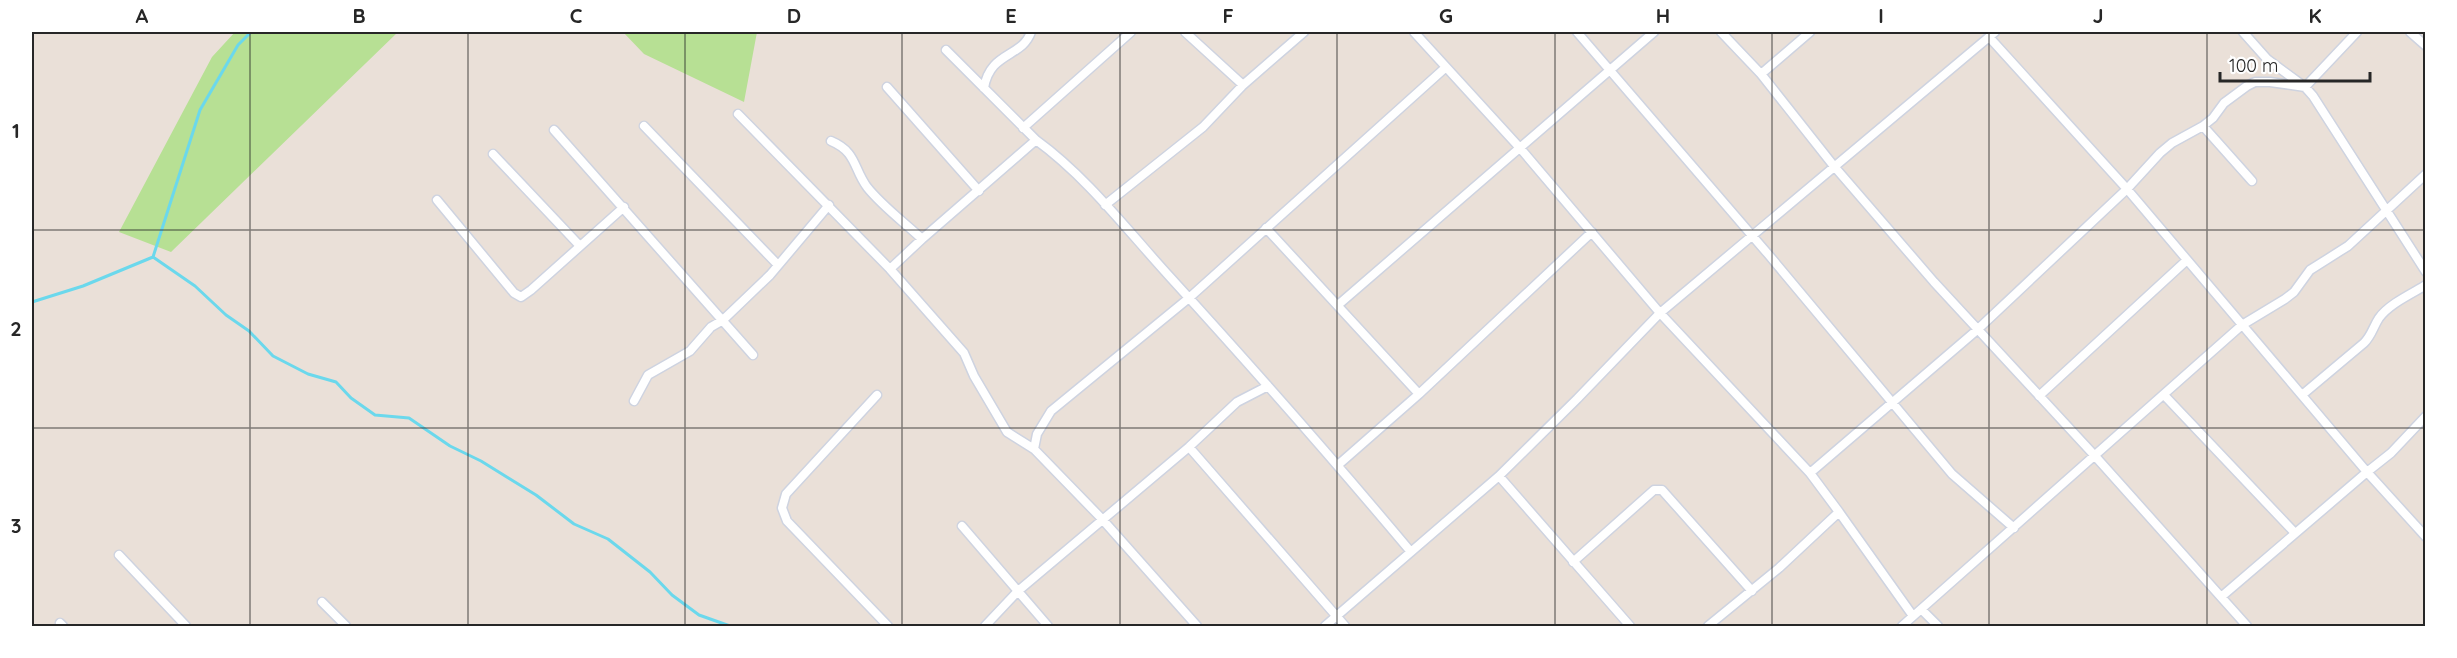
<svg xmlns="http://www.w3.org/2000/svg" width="2457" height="658" font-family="Quicksand,sans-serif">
  <rect width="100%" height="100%" fill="#eae0d8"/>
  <path fill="#b7e094" d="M235,32H398L171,252L119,232L212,57Z
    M623,32H757L744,102L644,54Z"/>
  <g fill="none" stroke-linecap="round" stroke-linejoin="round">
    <path stroke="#6bd8ec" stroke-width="3" d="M153,257L195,286L226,315L249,331L273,356L308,374L336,382L351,398L375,415L409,418L450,446L481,461L536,495L574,524L608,539L650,572L672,595L699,615L730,626
      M32,302L83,286L153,257L200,110L238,45L251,32"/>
    <g stroke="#ced3e0" stroke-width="11">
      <path id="minor" d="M1185,32L1243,85
        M1577,32L1768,254L1952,474L2014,528
        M1721,32L1761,74L1833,165L1934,282L2095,456L2247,626
        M2243,32L2267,59L2305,87L2313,96L2426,272
        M2410,32L2426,46
        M1989,37L2127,189L2367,472L2221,597
        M1761,74L1810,32
        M887,87L979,191
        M984,88C990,51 1022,58 1031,32
        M738,114L890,269L964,353L974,376L1007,432L1034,449L1102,519L1197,626
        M644,126L778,265
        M2203,126L2252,181
        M1023,128L1131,32
        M554,130L753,355
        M1036,140C1087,177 1127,230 1170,277C1252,367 1333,459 1411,552
        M831,141C857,152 853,168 867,187C882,206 904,222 922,239
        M493,154L580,246
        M437,200L514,293L521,297L531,290L624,207
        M1105,205L1203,127L1243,85L1304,32
        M1266,228L1419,394
        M890,269L922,239L1036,140L946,50
        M1338,305L1654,32
        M877,395L786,494L782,508L787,521L888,626
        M2164,395L2295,533
        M2302,395L2364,343C2372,335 2373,327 2379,318C2389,304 2411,294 2426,285
        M2039,396L2187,260
        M634,401L648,375L690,351L711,327L723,320L770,275L829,205
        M2426,416L2391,453L2367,472L2426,537
        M1189,447L1345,626
        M1034,449L1037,434L1051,411L1189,298L1445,68
        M1338,465L1419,394L1592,232
        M1810,473L1660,313L1995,32
        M1499,476L1630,626
        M1839,512L1913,616
        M962,526L1048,626
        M119,555L186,626
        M1573,562L1654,490H1662L1752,591
        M322,602L346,626
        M1922,610L1938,626
        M60,623L63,626
        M985,626L1018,591L1189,447L1237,402L1268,386
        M1325,626L1499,476L1577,399L1660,313L1520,148L1414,32
        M1708,626L1779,568L1839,512L1810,473L1977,330L2127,189L2160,153L2172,143L2203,126L2213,118L2224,103L2247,86L2255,82H2270L2305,87L2357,32
        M1902,626L2242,325L2285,299L2294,292L2310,270L2348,246L2426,174"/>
    </g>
    <use href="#minor" stroke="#fff" stroke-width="8"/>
  </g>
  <path fill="none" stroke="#272727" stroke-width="1.5" stroke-opacity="0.55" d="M250,32V626M468,32V626M685,32V626M902,32V626M1120,32V626M1337,32V626M1555,32V626M1772,32V626M1989,32V626M2207,32V626M32,230H2426M32,428H2426"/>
  <rect width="2457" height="658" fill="none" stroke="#ffffff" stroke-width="66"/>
  <path d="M2220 72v9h150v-9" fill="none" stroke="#272727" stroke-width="3"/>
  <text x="2229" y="72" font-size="18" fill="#272727" stroke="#ffffff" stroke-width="4.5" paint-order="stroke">100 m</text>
  <rect x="33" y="33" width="2391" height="592" fill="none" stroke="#272727" stroke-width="2"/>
  <g font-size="20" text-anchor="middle" font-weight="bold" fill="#272727">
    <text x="142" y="23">A</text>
    <text x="359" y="23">B</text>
    <text x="576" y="23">C</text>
    <text x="794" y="23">D</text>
    <text x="1011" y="23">E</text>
    <text x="1228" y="23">F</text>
    <text x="1446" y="23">G</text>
    <text x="1663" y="23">H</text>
    <text x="1881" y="23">I</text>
    <text x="2098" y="23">J</text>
    <text x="2315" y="23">K</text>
    <text x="16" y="138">1</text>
    <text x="16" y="336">2</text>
    <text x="16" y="533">3</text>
  </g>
</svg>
